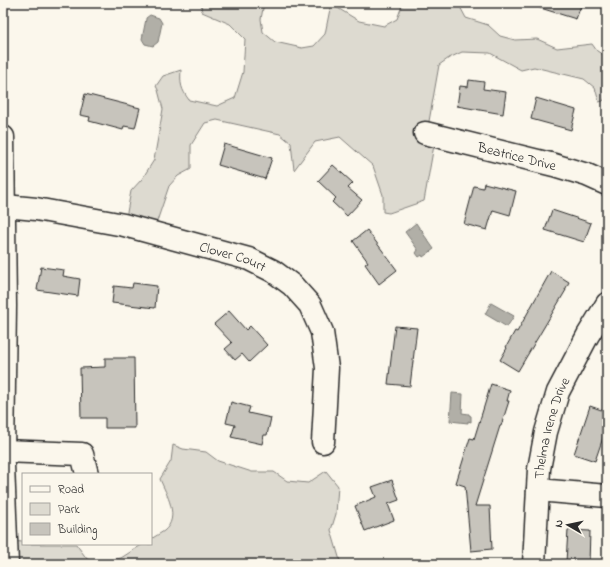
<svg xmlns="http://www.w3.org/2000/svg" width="610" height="567" font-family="'Indie Flower',sans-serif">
  <rect width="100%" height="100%" fill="#fbf7ec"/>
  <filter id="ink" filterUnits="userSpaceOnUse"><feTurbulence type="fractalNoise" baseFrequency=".025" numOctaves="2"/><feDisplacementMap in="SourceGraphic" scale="8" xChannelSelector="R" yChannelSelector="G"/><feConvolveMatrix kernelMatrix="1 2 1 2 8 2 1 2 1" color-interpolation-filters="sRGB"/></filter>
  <g filter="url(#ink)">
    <path fill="#dddad0" stroke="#84827e" d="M201,3H264L261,19L263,32L275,42L302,48L314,46L325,34L331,4L359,21L384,26L397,19L403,3L436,6L444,3H458L466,18L488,25L500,36L515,40L537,39L557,48L592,44L597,51L607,57V96L603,101L599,102L595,88L584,79L534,67L521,70L490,53L462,52L449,58L439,65L428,127L436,134L424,201L389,213L383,212V195L373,166L340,137L315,142L294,170L291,143L280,134L217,120L205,123L191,145V169L178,176L169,186L153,233L125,223L131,191L142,179L154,160L163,109L158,90L156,86L163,76L181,70C180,84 181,89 189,100L217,106L235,98L243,72L245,39L230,24L202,12Z
      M173,445L183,449L206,452L218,461L252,472H274L287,481L308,483L326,471L338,486L336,514L331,530L341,564H5L8,541L23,542V544H76L87,559L96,563L121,558L143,544H151V539C155,536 160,534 164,531C181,517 166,494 160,479L171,461Z"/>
    <path fill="#b1afa7" stroke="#7b7a75" d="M150,15L159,18L162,23L158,42L153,46L145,44L142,39L146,19V18Z
      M416,223L420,229H421L423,231L422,232L434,249L423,257L422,255L419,257L416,253L418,250L405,232Z
      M491,303L514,316L507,327L485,314Z
      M452,393L463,394L462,413L469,414V415L471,416V422L468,421V423L450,421Z"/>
    <path fill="#c7c4bc" stroke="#2b2b2b" d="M535,3H582L576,19L534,6Z
      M469,80L484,82L483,89L506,92L503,114L457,106L460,86L468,87Z
      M85,94L140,108L135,128L124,126L123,130L89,121L90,117L80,115Z
      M536,98L576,110L571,130L531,119Z
      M224,144L272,158L265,179L218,165Z
      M333,165L353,183L348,188L362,200L347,216L332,202L336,198L318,181Z
      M484,183L516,191L510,215L493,210L487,230L464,224L474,186L483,188Z
      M552,210L591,223L584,242L545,230Z
      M367,230L397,270L379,284L365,264L368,262L353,241Z
      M41,267L64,270L63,276L80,279L78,296L37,290Z
      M551,271L569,282L565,290H566L518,371L500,360L507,348L506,347L515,331L517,332Z
      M133,283L157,286L155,308L112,303L114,286L132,288Z
      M229,311L246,330L250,326L267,345L249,362L242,354L235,360L225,349L232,343L214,324Z
      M395,326L417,328L410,386L388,384Z
      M105,358H134L135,428H105V418H81L80,368L105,367Z
      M491,384L510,390L507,401H509L501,426H500L475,506H490L492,549L471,551L465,486L456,483L470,438L474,439Z
      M231,402L250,407L248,413L271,418L267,435H264L262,444L231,437L235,425L226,423Z
      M590,406L607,412V426L595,461L574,454Z
      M392,480L399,500L388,504L394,520L365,531L355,506L376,497L372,487Z
      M568,530L590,531L589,564H567V562H566Z"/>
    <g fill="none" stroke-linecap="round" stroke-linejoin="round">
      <g stroke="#2b2b2b" stroke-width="25">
        <g id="minor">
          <path id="s1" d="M425,133L554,165L587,175L607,184"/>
          <path d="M3,137L5,306L3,455"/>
          <path id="s2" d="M5,206L36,209L124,225L249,259L273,271L292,285L310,305L322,332L327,368L323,442"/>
          <path d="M3,451L82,454L87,474"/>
          <path d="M3,465L7,564"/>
          <path d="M538,490L607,496"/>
          <path id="s3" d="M534,564L539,469L546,432L558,392L588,335L607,304"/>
        </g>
      </g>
      <use href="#minor" stroke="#fbf7ec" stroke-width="22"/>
    </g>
  </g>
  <g text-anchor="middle" stroke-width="3" stroke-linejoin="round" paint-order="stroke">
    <g font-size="14" fill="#2b2b2b" stroke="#fbf7ec">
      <text dy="5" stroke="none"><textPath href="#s1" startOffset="95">Beatrice Drive</textPath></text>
      <text dy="5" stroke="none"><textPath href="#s2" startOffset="234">Clover Court</textPath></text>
      <text dy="5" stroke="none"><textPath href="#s3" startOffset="138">Thelma Irene Drive</textPath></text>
    </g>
  </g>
  <rect width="610" height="567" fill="none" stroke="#fbf7ec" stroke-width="16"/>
  <rect x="8" y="8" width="594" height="551" fill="none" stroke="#2b2b2b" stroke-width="1.5" filter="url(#ink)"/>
  <rect x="22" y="473" width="130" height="72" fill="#fbf7ec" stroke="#a8a59f"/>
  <rect x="30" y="486" width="20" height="6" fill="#fbf7ec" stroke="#a8a59f"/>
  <text x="58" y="493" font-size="12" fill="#2b2b2b">Road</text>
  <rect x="30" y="503" width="20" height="12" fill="#dddad0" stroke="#a8a59f"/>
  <text x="58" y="513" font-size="12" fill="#2b2b2b">Park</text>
  <rect x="30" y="523" width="20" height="12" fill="#c7c4bc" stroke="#a8a59f"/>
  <text x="58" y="533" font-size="12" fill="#2b2b2b">Building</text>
  <g transform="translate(568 525) rotate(279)" stroke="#fbf7ec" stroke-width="3" paint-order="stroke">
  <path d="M0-3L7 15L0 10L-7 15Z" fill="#2b2b2b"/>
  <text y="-6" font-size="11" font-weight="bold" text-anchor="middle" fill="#2b2b2b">N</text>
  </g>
</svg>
